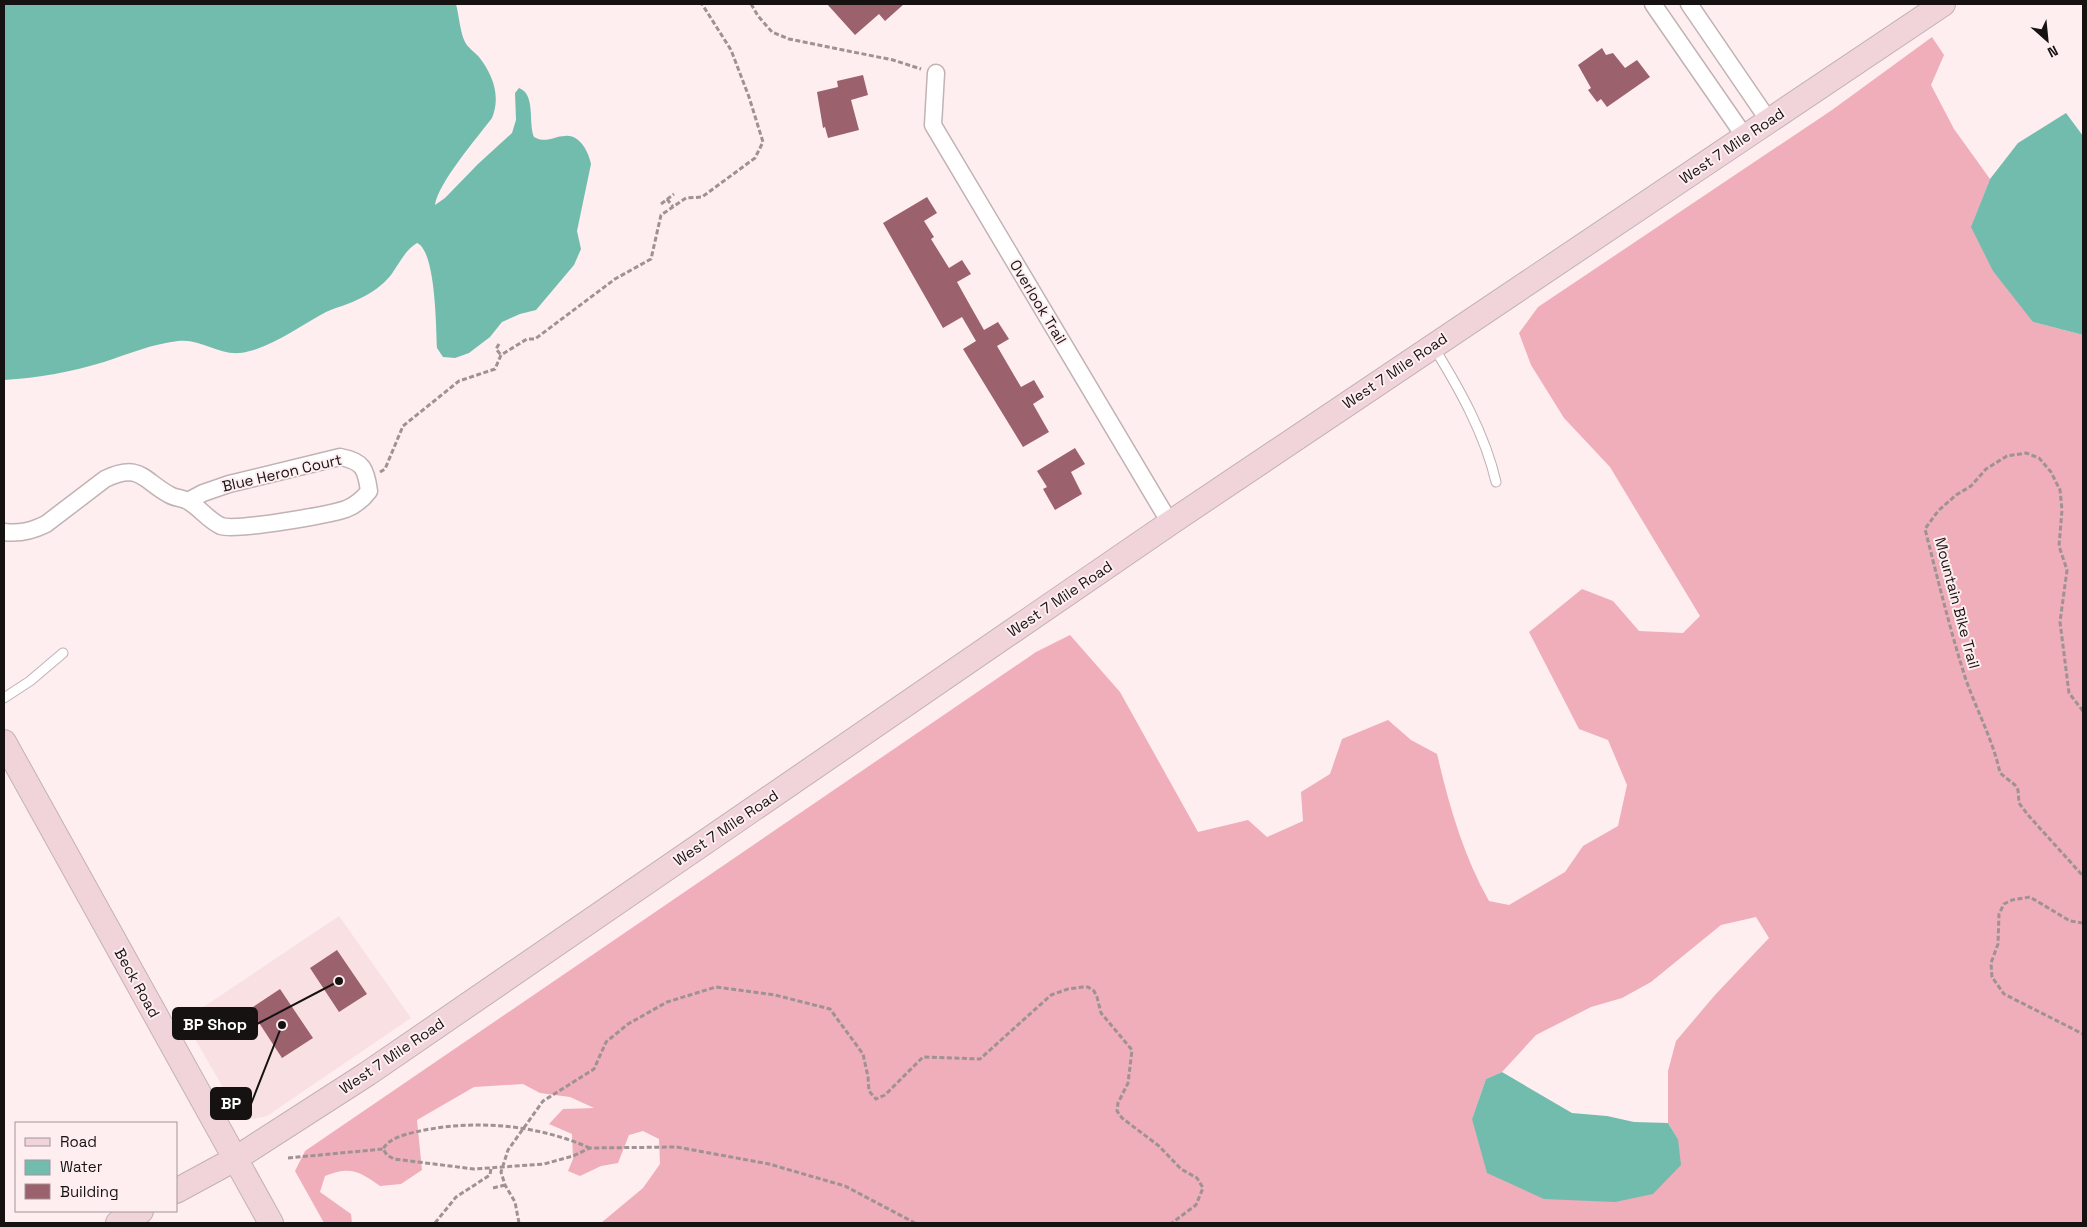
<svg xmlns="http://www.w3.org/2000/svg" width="2087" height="1227" font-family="'Space Grotesk',sans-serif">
  <rect width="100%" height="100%" fill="#feeef0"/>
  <path fill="#f8e0e3" d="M339,916L411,1018L267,1116L254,1119L240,1117L184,1020Z"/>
  <path fill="#efaeb9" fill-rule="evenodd" d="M1932,37L1944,55L1931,85L1954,129L1990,179L1974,220L2033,322L2083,335V1223H601L643,1188L660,1164L659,1139L643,1131L629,1135L618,1163L601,1166L580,1176L568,1171L573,1159L572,1134L549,1124L563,1109L594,1108L570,1097L540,1093L523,1084L474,1087L417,1120L422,1170L401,1184L380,1186C359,1171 350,1166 325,1176L320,1192L351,1214L352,1223H324L295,1171L305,1151L1036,652L1070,635L1120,692L1198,832L1248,820L1267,837L1303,821L1301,792L1330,774L1342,739L1388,720L1411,740L1437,754C1449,805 1463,855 1489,901L1509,905L1565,872L1583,846L1618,826L1627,785L1608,740L1579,729L1529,632L1582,589L1613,601L1639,631L1683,633L1700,616L1610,467L1564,418L1531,365L1519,333L1538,307L1832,110ZM1756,917L1769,938L1715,995L1676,1041L1668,1071V1123L1678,1139L1472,1119L1486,1079L1502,1072L1536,1035L1591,1007L1622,998L1651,982L1721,925Z"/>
  <path fill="#72bcae" d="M4,4H456C459,15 460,32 465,42C468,48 475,52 479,57C493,75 501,96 492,118C477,138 438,183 435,205L445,198L478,164L512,133L516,120L515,93L519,88C536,94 528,123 534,137C546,144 554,136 565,136C580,134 589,153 591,164L577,231L581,249L574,265L536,310L520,314L502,322L490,337L469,353L455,358L443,357L437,348C436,328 436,251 417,243C405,250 399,264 391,275C383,285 373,292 361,298C350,304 337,307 326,312C301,325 268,350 240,353C218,355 200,338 178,341C152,344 128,354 104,362C71,372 39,378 4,380Z
    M2066,113L2083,136V335L2033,322L1993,271L1971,227L1990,179L2018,143Z
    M1502,1072L1572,1113L1607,1116L1634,1122L1668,1123L1678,1139L1681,1165L1653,1194L1615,1202L1544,1199L1487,1173L1472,1119L1486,1079Z"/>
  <path fill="#9b616c" d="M827,4H904L885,21L879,14L855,35Z
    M1602,48L1606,55L1613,53L1625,68L1637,60L1650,77L1607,107L1601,99L1597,102L1588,90L1591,88L1578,65Z
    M863,75L868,95L851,100L859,130L828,138L825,127L823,128L817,92L838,87L837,81Z
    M927,197L937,213L924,221L934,237L931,239L949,268L962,260L971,274L957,282L967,300L984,330L998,322L1009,339L997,346L1021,387L1034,380L1044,397L1033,404L1049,432L1023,447L963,349L976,341L962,317L943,328L883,223Z
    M1075,448L1085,464L1071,472L1082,494L1055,510L1043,489L1047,487L1037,471Z
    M337,950L367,994L339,1012L310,968Z
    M280,989L313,1038L282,1058L250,1009Z"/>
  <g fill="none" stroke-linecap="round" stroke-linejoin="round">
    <g stroke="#c1b2b4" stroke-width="11">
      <path id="lane" d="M1433,346C1459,388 1485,434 1496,482
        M4,698L30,681L63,653"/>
    </g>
    <g stroke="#c1b2b4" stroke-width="19">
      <path id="street" d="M1653,4L1745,137
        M1689,4L1769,121
        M936,73L933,125L1170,523
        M4,532C20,534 32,531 46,524L105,479C141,462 143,481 170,495C175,498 182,498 188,501C200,508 208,520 221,526C237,531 328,515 346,509C356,505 363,499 369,491C366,469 363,461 340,457L229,484L203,493L188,501"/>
    </g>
    <g stroke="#c1b2b4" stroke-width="26">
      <path id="secondary" d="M4,742L271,1223
        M176,1191L235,1159L367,1074L1170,523L1943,4
        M118,1223L141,1211"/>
    </g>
    <path stroke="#9e9293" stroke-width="3" stroke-dasharray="5 2.5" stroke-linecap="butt" d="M751,4L758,16L772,32L789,39L893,60L921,69
      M667,199L673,207
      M661,204L674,194
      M499,344L496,349L501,355
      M380,472L385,469L403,426L459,381L495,369L501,355L527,339H535L615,279L651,259L661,215L686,198L702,197L755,158L763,142L749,97L731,50L702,4
      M2083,711L2069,693L2060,622L2067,570L2059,546L2062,510L2060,490L2051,472L2039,458L2026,453L2007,456L1986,469L1971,486L1956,495L1938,511L1925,529C1938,580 1950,630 1966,680C1977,711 1993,740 2000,773L2015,785L2018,790L2019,803L2028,815L2083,876
      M2083,923L2070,921L2030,897L2012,900L2004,904L1999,914L1998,944L1991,963L1992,977L2004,994L2083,1034
      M590,1148C538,1125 476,1119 420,1131C407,1134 390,1137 383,1149L387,1155L394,1159L474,1169L544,1164L573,1156L590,1148L677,1147L769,1164L845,1186L915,1223
      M288,1158L383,1149
      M493,1188L505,1185
      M435,1223L456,1197L490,1175L491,1168
      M519,1223L515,1202L505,1185L501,1172L508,1150L543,1101L594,1069L606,1042L628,1024L667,1002L716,987L775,995L830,1009L863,1054L868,1077L869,1091L876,1099L885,1095L923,1057L980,1059L1051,995L1068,989L1083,987H1088L1094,991L1097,997L1101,1013L1132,1050L1128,1083L1118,1103L1117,1111L1122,1118L1159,1146L1181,1169L1197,1178L1203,1188L1196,1205L1172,1223"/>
    <use href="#lane" stroke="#fff" stroke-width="9"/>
    <use href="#street" stroke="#fff" stroke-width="16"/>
    <use href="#secondary" stroke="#f1d4da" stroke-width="24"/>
  </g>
  <g text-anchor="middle" stroke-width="4" stroke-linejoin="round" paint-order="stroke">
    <g font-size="15" fill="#171212" stroke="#feeef0">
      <text transform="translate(1732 146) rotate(-34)" y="5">West 7 Mile Road</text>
      <text transform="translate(1038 302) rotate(59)" y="5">Overlook Trail</text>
      <text transform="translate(1395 371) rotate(-34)" y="5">West 7 Mile Road</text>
      <text transform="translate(282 473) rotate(-13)" y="5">Blue Heron Court</text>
      <text transform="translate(1060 599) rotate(-34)" y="5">West 7 Mile Road</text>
      <text transform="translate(1957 603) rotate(75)" y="5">Mountain Bike Trail</text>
      <text transform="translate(726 828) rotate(-34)" y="5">West 7 Mile Road</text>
      <text transform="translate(137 983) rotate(61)" y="5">Beck Road</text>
      <text transform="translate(392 1056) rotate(-34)" y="5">West 7 Mile Road</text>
    </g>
  </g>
  <path fill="none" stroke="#171212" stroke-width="2" d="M339 981L257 1024M282 1025L251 1104"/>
  <g fill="#171212" stroke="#feeef0" stroke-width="2">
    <circle cx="339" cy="981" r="5"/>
    <circle cx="282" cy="1025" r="5"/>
  </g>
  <g fill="#171212" stroke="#171212" stroke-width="2">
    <rect x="173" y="1008" width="84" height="31" rx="5"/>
    <rect x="211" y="1088" width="40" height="31" rx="5"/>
  </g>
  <g font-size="16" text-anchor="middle" font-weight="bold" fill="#fff">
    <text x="215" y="1030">BP Shop</text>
    <text x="231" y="1109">BP</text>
  </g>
  <rect width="2087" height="1227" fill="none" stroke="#171212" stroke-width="10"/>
  <rect x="15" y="1122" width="162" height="90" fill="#feeef0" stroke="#a29697"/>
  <rect x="25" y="1138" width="25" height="8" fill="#f1d4da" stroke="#a29697"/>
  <text x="60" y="1147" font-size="15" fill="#171212">Road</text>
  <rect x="25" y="1160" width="25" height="15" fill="#72bcae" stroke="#a29697"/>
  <text x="60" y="1172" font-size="15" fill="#171212">Water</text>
  <rect x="25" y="1184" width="25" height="15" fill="#9b616c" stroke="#a29697"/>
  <text x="60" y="1197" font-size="15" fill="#171212">Building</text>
  <g transform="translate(2047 40) rotate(153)" stroke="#feeef0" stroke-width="4" paint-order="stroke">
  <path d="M0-4L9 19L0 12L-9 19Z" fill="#171212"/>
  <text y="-8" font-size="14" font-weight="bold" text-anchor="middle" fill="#171212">N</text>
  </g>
</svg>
